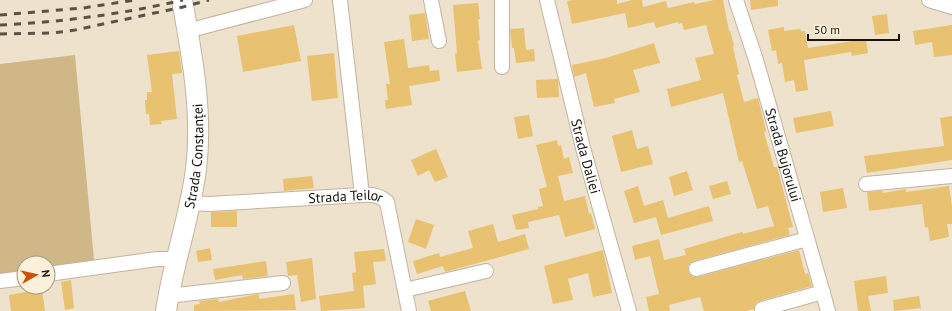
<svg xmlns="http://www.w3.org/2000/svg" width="952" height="311" font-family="'PT Sans',sans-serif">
  <rect width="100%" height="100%" fill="#eee2cc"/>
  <path fill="#cfb788" d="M75,55L94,260L48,267V263H24V271L0,275V64Z"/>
  <path fill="#e8c171" d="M574,0H617V4L632,0H642L643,7L666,1L668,8L694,2L695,4L714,0H723L729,31L730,30L734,46L733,47L739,74L737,75L744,102L758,98L766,131L764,132L774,167H777L793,227L788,228L790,235L694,261L690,263L688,266V272L693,277H698L799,250L805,274L808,273L812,286L760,301L756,303L754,309L746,311H704L700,297L669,305L670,311H649L646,297L659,294L650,256L635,260L632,246L659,239L664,260L686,255L684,249L742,232L743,234L774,226L768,206L757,209L742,161L739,162L723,93L671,107L667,89L701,80L695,58L714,54L706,25L684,30L682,23L678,24V22L656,28L654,22L628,28L625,13L572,24L567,1Z
    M750,0H778V6L751,10Z
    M478,3L480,19H478L480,40L478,41L482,69L457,72L455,54L457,53L453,5Z
    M425,13L429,39L412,41L409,15Z
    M887,14L889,33L875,35L872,16Z
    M294,25L301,61L243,72L237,36Z
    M952,25V55L934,57L932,42L915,45L913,31Z
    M784,27V31L800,29L801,31H805L808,48L866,39L868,53L852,56L851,52L804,60L808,90L796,92L794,80L785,82L782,63L778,64L776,50L772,51L768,30Z
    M524,28L526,50L534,49L535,61L516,63L514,48H512L510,29Z
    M404,39L408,68L429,65L430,71L439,70L440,81L409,86L412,105L386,109L385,100H388L386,84H390L384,42Z
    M654,43L660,63L633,70L640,92L614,99L615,103L594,107L586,73L574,77L572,65L606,58Z
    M179,51L182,73L172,74L177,119L161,121L162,124L150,125L149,114H146L145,100H147V92H152L147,55Z
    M334,53L338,98L312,101L307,56Z
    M558,79L559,97L537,98L536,80Z
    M831,111L834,126L796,133L793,118Z
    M529,115L533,136L518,139L514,117Z
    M952,116V160L867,173L864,156L944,146L940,118Z
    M632,130L637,149L648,146L653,164L621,172L612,136Z
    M557,140L558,146L561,145L564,159L569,157L573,173L558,176L564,201L585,196L589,214L591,213L595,229L565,237L559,215L528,222L529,228L516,230L512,215L538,209V207L543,206L539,189L547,187L536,145Z
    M436,149L448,177L435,182L429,170L418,176L411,160Z
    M687,171L693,190L674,196L669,177Z
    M312,176L314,188L284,191L283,179Z
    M727,181L731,194L713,199L709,186Z
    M638,186L644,206L663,200L668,218L709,206L713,221L661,235L656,217L634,223L624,191Z
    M949,186L952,206V224H947L949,237L930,241L928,227L925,228L922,204L869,211L867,192L882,191L883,193L906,189V192Z
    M843,188L847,208L823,212L820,192Z
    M237,211V227H211V212Z
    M416,219L434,225L426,249L408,242Z
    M493,224L498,242L525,234L529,249L445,272L443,266L417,274L413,261L439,253L440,257L473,248L468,231Z
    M210,248L212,260L198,262L196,251Z
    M384,249L386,261L373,262L376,284L363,286L365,308L321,311L319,296L354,291L352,273L356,272L354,252Z
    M603,250L612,293L593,297L588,273L568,279L573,300L553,304L544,266Z
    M312,258L316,299L301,302L297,275L288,276L286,262Z
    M266,261L268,276L243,279L242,275L215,280L213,269Z
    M886,276L888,293L868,296L871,311H858L854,281Z
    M71,280L74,308L65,310L61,282Z
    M42,289L45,311H11L9,295Z
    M465,291L471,311H431L428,301Z
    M259,294V299L294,294L296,310L194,311V305L200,304L199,301L218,299L219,302Z
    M919,296L921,308L894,311L893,300Z"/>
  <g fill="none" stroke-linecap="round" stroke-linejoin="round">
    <g stroke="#bfb49f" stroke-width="16">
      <g id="street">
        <path d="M340,0L362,195"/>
        <path d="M431,0L439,41"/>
        <path id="s1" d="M547,0L583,148L629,311"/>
        <path id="s2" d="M736,0L756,60L828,311"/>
        <path d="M929,0L952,7"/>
        <path d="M187,31L305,0"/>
        <path d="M502,67V0"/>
        <path d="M866,184L952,176"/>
        <path id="s3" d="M190,203L209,204L362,195C372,194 380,195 387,202L409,311"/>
        <path d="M696,269L807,239"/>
        <path d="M48,274L157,259H176"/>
        <path d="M0,281L24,278"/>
        <path d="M405,290L486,271"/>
        <path d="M168,296L283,283"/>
        <path d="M762,309L823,292"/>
      </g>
    </g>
    <g stroke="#bfb49f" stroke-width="22">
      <g id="secondary">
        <path id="s4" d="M166,311C173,263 190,217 196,169C203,113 192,55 182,0"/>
      </g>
    </g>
    <use href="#street" stroke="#fff" stroke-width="14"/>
    <use href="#secondary" stroke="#fff" stroke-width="20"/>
    <path stroke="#5a5448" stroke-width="3" stroke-dasharray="7 7" stroke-linecap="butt" d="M0,15L83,8L135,0
      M0,25C62,22 123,14 183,0
      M0,34L53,33L75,30L183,7L209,0"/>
  </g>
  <g text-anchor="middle" stroke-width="3" stroke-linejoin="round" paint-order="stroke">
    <g font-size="14" fill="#19150d" stroke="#fbf0d9">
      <text dy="5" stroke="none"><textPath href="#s2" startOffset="162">Strada Bujorului</textPath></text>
      <text dy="5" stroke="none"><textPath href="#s4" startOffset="158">Strada Constanței</textPath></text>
      <text dy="5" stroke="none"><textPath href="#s1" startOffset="161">Strada Daliei</textPath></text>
      <text dy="5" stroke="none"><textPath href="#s3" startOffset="156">Strada Teilor</textPath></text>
    </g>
  </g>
  <g transform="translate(36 275) rotate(82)"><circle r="19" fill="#fbf0d9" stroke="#a19887"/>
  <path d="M0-3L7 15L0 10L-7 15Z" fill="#d24e00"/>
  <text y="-6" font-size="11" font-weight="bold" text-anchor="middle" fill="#19150d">N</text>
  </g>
  <path d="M808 34v6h91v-6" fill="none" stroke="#19150d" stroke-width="2"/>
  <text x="814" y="34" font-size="12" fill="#19150d" stroke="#fbf0d9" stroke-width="3" paint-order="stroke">50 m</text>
</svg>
